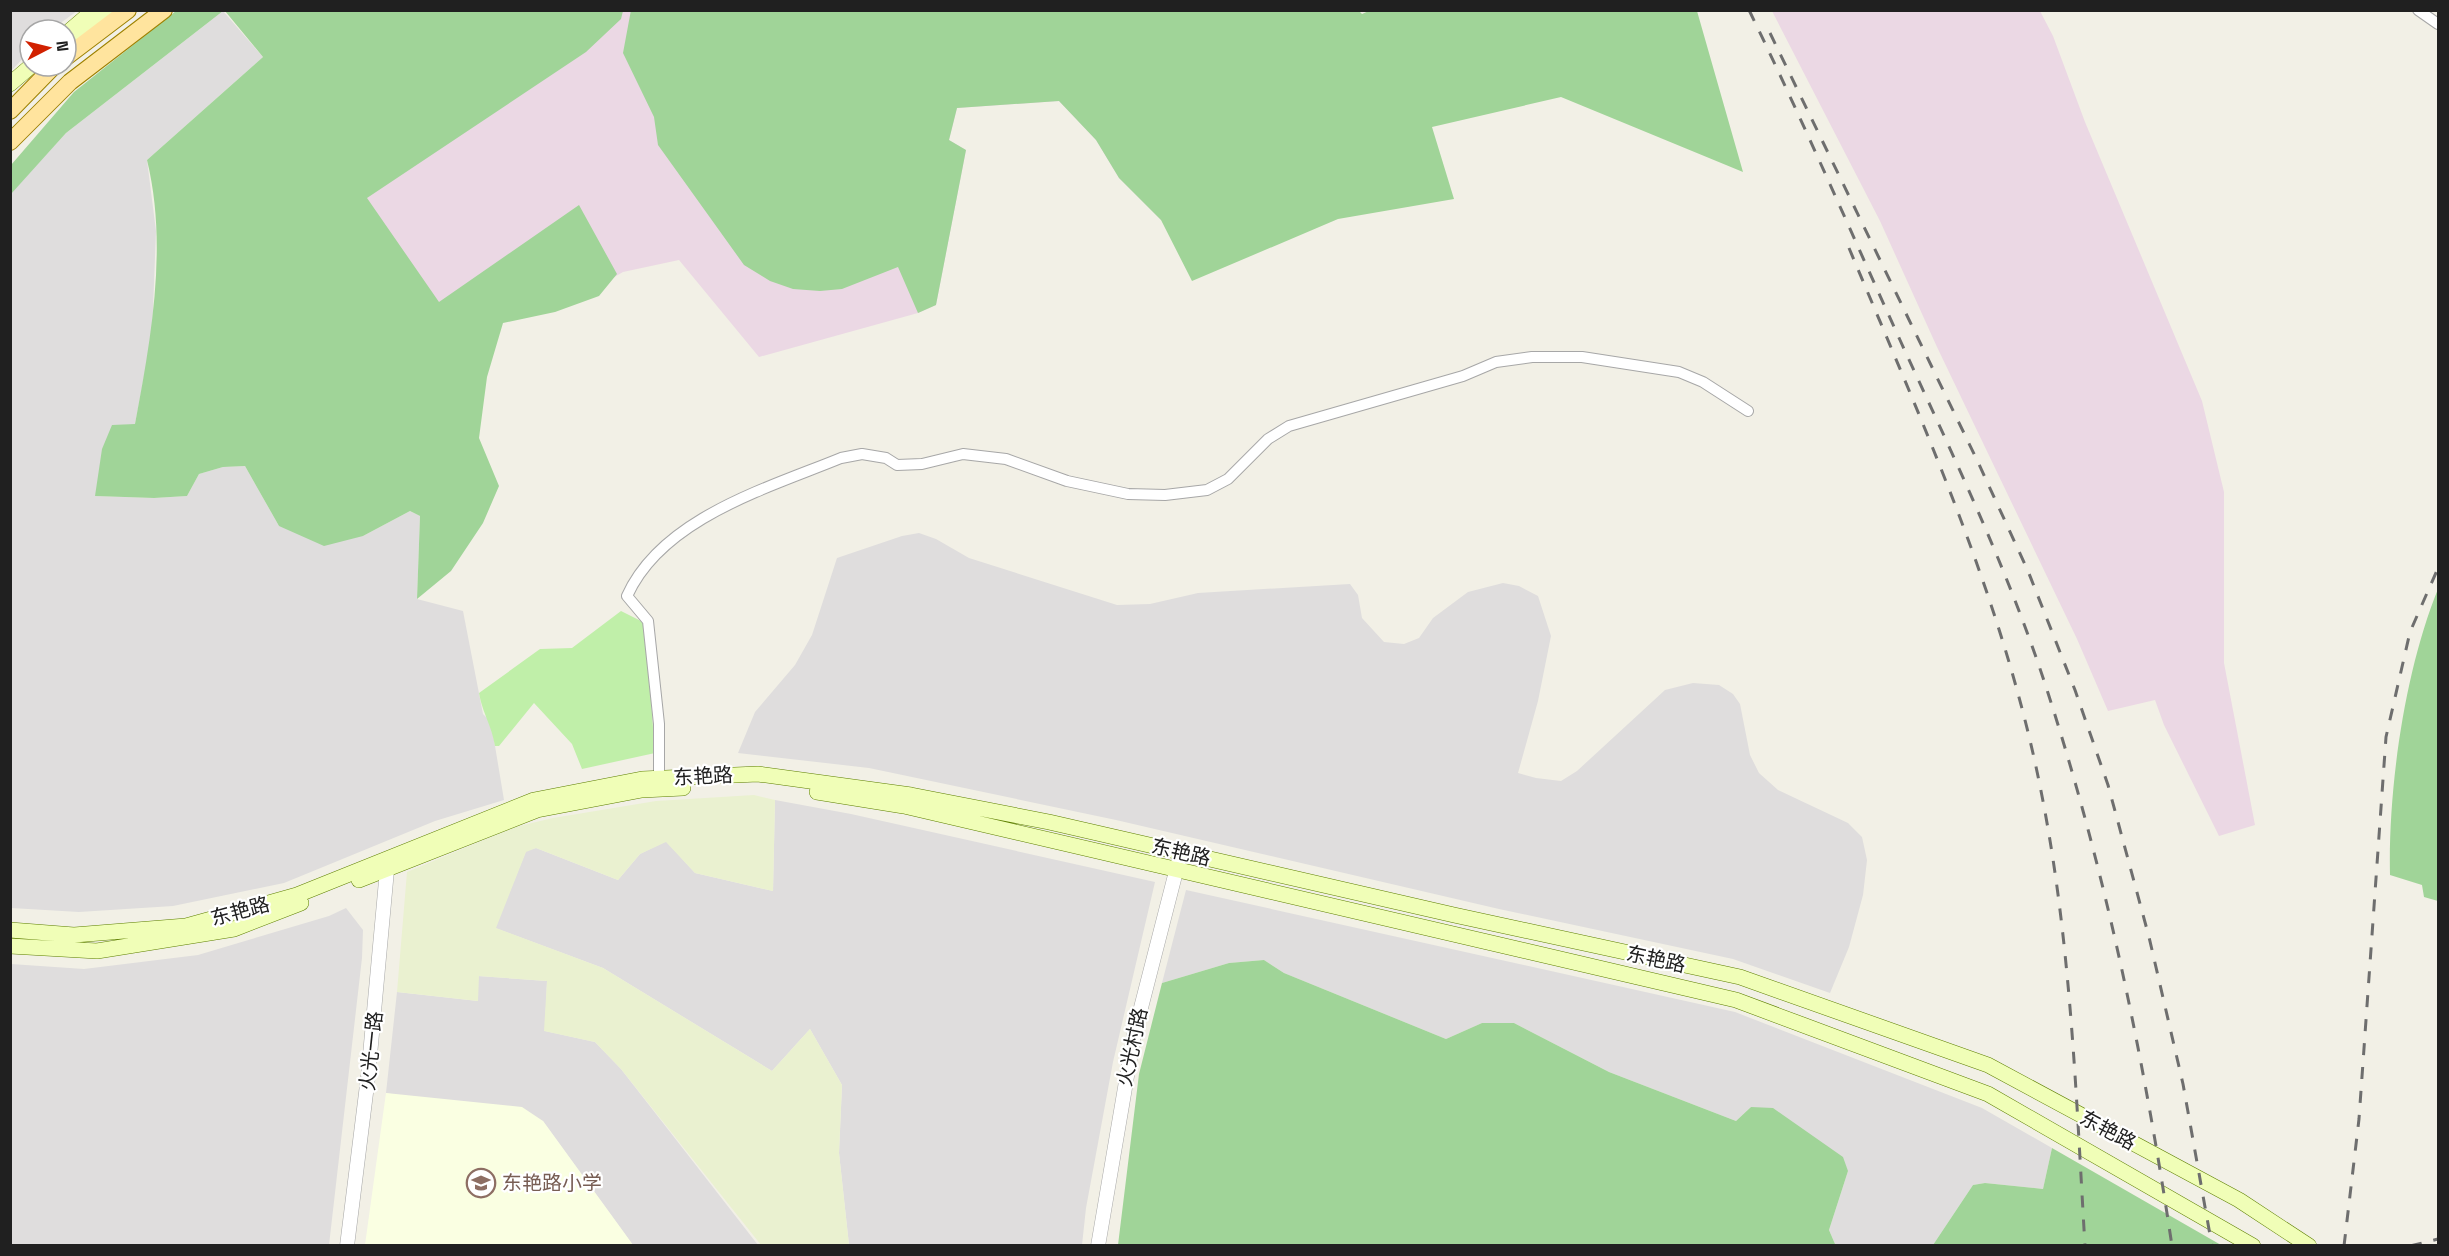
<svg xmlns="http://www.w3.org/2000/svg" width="2449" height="1256" font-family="'Space Grotesk','Noto Sans SC',sans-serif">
  <rect width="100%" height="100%" fill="#f2f0e6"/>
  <path fill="#dfdddd" d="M11,10H77V11L51,30H30V51L11,71Z
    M223,11L263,57L147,160L156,231L152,336L135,424L95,496L154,498L187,496L199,474L223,467L245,466L279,526L363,536L410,511L420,516L417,599L463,611L483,714L491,722L504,800L435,821L284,883L173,906L79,912L11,908L10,194L66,133Z
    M919,533L936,539L969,558L1117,605L1150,604L1198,593L1350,584L1358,595L1362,618L1384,642L1404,644L1419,638L1433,618L1468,592L1503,583L1519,586L1538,596L1551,636L1538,701L1518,773L1536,778L1561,781L1577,771L1665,690L1693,683L1719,685L1733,694L1740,704L1750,755L1759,773L1778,790L1848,823L1862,837L1867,860L1863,895L1849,947L1830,993L1733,959L1499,909L1116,820L869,768L738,753L755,712L795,665L812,635L837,558L902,536Z
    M775,800L851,814L1155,882L1113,1062L1086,1208L1082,1245H849L839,1153L842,1085L810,1029L772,1071L603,968L495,928L526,851L536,848L618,880L640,854L666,841L695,873L773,891Z
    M1186,890L1735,1012L1982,1108L2052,1148L2043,1189L1985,1183L1973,1185L1933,1245L1835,1244L1829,1230L1848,1171L1751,1107L1736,1121L1609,1072L1514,1023H1482L1446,1039L1284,973L1264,960L1229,963L1162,983Z
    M346,908L363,930L362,958L329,1245H11V964L84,969L198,955L329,916Z
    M478,976L547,981L545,1031L595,1042L621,1069L758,1245H633L543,1121L386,1093L397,992L478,1001Z"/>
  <path fill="#ebd8e4" d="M401,11H1179L1161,220L1119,178L1096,140L1059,101L957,108L949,140L966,150L936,305L918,313L759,357L679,260L623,272L555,312L523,306L470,326L336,296Z
    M1772,11H2040L2053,36L2085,122L2202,401L2224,492V663L2255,825L2219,836L2164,725L2155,700L2108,711L2077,639L1937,347L1880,221Z"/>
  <path fill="#faffe2" d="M386,1093L522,1107L543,1121L633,1245H365Z"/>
  <path fill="#eaf1d0" d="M754,795L775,800L773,891L695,873L666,842L640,854L618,880L536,848L526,852L496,928L603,968L772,1071L810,1029L842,1085L839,1153L849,1245H761L621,1069L595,1042L544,1031L547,981L479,976L478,1001L397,992L407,872L515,827L553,818L656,801Z"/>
  <path fill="#c0efa9" d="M621,611L645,623L655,753L582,769L572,744L534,703L499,746H495C491,723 483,715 479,693L540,649L572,648Z"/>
  <path fill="#a0d498" d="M631,10H1358L1362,14L1371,10L1697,11L1743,172L1561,97L1432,127L1454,199L1338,219L1192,281L1161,220L1119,178L1096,140L1059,101L957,108L949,140L966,150L936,305L918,313L898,267L842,289L820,291L793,289L770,281L744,265L658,145L654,117L623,53Z
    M176,11H223L66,133L11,194V165L74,92Z
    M225,11H623L621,19L586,52L367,198L439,302L579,205L617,274L599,296L555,312L503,323L487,377L479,438L499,486L483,523L451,571L417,599L420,516L410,511L363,536L324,546L279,526L245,466L223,467L199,474L187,496L154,498L95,496L102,449L112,425L135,424C151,339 168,246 147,160L263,57Z
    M2438,589V901L2424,897L2422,885L2390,875C2388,787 2405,670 2438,589Z
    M1264,960L1284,973L1446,1039L1482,1023H1514L1609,1072L1736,1121L1751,1107L1773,1108L1843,1157L1848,1171L1829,1230L1835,1244L1839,1245H1118L1139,1074L1162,983L1229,963Z
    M2052,1148L2221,1245H1933L1973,1185L1985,1183L2043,1189Z"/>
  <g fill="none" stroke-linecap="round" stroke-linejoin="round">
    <g stroke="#a7a7a7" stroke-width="12">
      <path id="minor" d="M2418,10L2438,24
        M659,779V724L648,621L627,596C662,518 768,488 841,458L862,454L886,458L897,465L922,464L963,454L1006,459L1067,481L1128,494L1165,495L1207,490L1228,479L1268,439L1289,426L1463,376L1496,362L1532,357H1582L1679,372L1703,382L1748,411"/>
    </g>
    <g stroke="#a7a7a7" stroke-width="15">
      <path id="tertiary" d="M347,1246L368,1077L388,859
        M1098,1246L1134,1035L1181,852"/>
    </g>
    <g stroke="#5d7f00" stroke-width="16">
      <path id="secondary" d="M66,34L94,10
        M70,45L113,10
        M10,84L31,66
        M817,792L904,806L1736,1000L1988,1094L2253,1246
        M359,880L537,810L642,790L683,788
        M10,930L74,935L186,926L297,895L534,800L642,779L758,774L911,795L1049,822L1454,915L1740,977L1988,1065L2239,1200L2309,1246
        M10,946L97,951L234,929L301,903"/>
    </g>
    <g stroke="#9d8100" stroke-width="18">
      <path id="primary" d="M66,57L128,10
        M10,111L54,66
        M10,142L70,82L164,10"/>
    </g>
    <use href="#minor" stroke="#fff" stroke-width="10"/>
    <use href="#tertiary" stroke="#fff" stroke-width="14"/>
    <use href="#secondary" stroke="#f0feb7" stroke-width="15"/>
    <use href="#primary" stroke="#ffe49e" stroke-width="16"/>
    <path stroke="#6e6e6e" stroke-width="3" stroke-dasharray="12 12" stroke-linecap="butt" d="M1749,10C1802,119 1850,230 1900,340C1953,456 2009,571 2048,693C2106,873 2144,1059 2172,1246
      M1770,33L1977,460L2028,571L2075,690L2108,785L2149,937L2183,1084L2212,1246
      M1849,248C1924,427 2005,604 2042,796C2071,944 2076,1095 2085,1246
      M2344,1246L2359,1119L2386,737L2410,632L2438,568
      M2410,1246L2438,1239"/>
  </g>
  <defs>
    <g id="school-ring" transform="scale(1.5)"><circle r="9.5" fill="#fff" stroke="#8d6e63" stroke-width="1.5"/><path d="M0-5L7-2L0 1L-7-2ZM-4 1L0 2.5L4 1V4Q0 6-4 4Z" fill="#8d6e63"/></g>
  </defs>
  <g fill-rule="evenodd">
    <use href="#school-ring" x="481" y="1183"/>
  </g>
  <g text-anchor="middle" stroke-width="4.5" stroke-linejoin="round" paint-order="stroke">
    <g font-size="20" fill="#202020" stroke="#fff">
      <text transform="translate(703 776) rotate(-3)" y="7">东艳路</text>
      <text transform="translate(1181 852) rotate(13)" y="7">东艳路</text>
      <text transform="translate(240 911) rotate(-15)" y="7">东艳路</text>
      <text transform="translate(1656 959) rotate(12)" y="7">东艳路</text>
      <text transform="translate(1132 1047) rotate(-78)" y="7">火光村路</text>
      <text transform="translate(371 1051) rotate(-84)" y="7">火光一路</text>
      <text transform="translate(2108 1130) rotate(28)" y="7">东艳路</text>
    </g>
    <g font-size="20" fill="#785e54" stroke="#fff" text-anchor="start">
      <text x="502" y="1190">东艳路小学</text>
    </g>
  </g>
  <rect width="2449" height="1256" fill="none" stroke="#202020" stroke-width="24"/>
  <g transform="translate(48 48) rotate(83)"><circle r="28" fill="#ffffff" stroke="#a6a6a6" stroke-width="1.5"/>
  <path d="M0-4.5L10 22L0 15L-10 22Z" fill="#d12100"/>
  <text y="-9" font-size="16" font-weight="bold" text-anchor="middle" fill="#202020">N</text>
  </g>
</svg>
